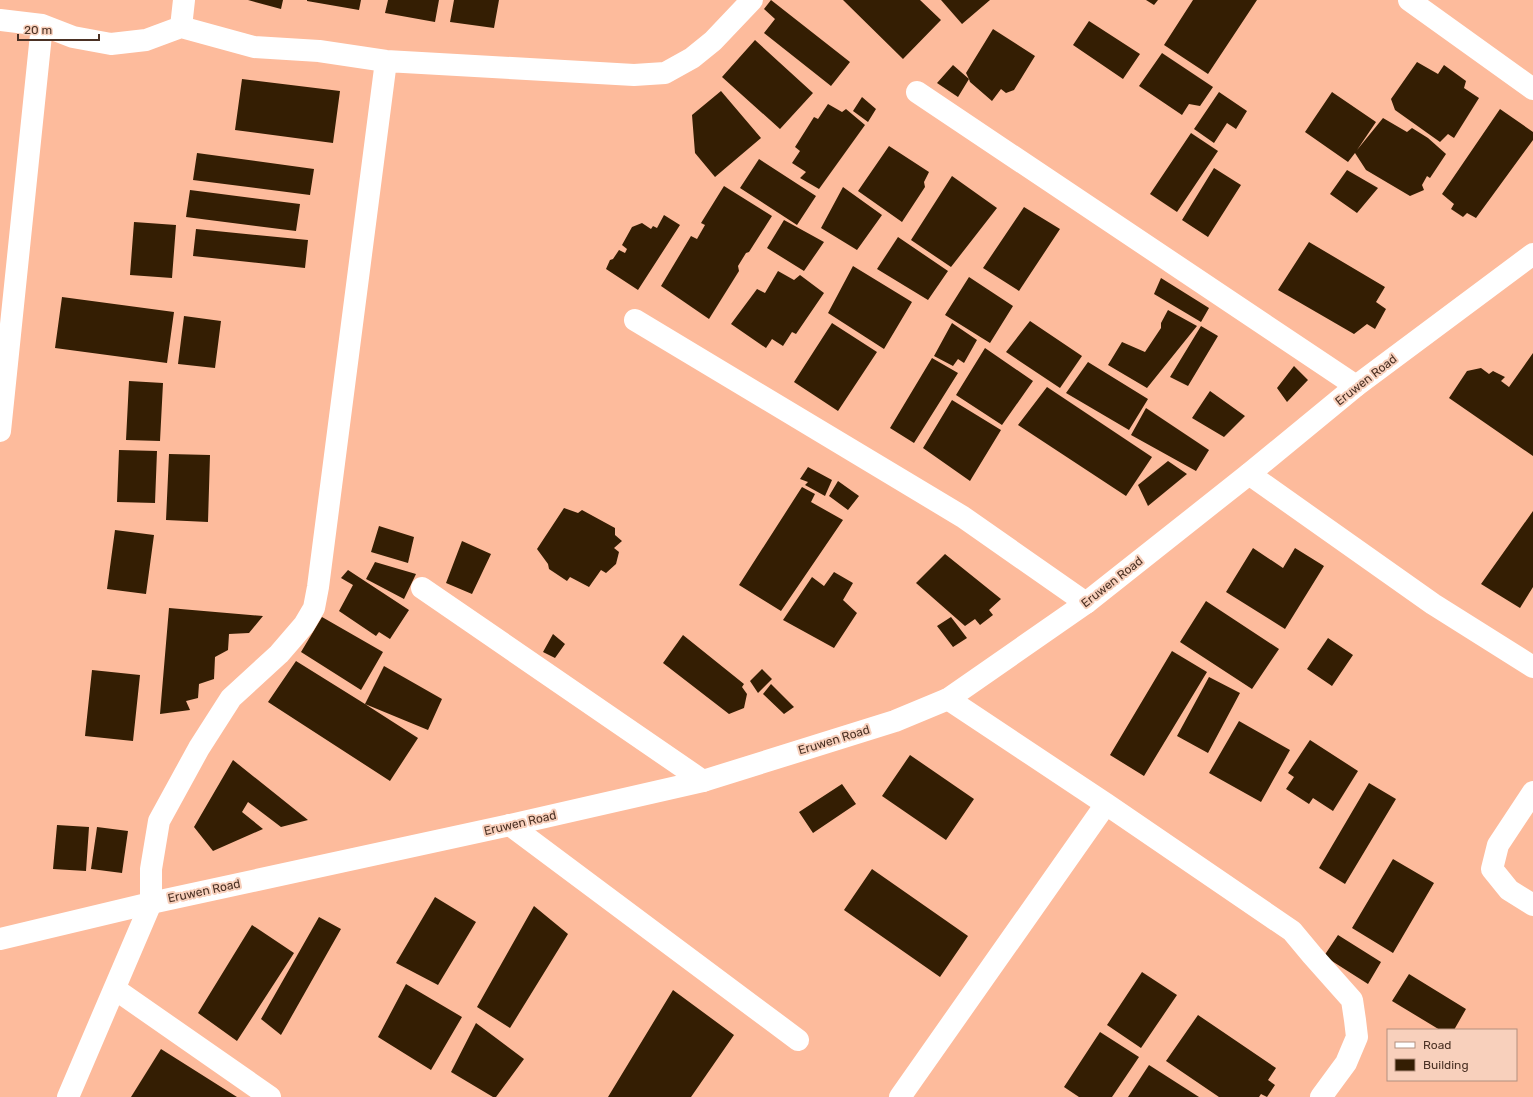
<svg xmlns="http://www.w3.org/2000/svg" width="1533" height="1097" font-family="Rubik,sans-serif">
  <rect width="100%" height="100%" fill="#fdbb9c"/>
  <path fill="#341e03" d="M248,0H283L281,9Z
    M307,0H361L359,10L307,1Z
    M388,0H439L435,22L385,13Z
    M454,0H499L494,28L450,22Z
    M771,0L850,62L831,86L764,33L775,19L764,9Z
    M843,0H920L941,20L903,59Z
    M941,0H990L962,24Z
    M1146,0H1158L1154,5Z
    M1193,0H1257L1208,74L1164,45Z
    M1089,21L1140,54L1123,79L1073,45Z
    M993,29L1035,56L1014,90L1006,93L1001,89L992,101L970,82L969,79L958,97L937,83L953,65L969,79L966,73Z
    M755,40L813,93L780,129L722,77Z
    M1162,53L1213,87L1200,106L1189,104L1182,115L1139,86Z
    M1417,62L1438,74L1444,65L1466,81L1464,88L1479,98L1454,138L1448,134L1440,142L1395,110L1391,99Z
    M242,79L340,91L333,143L235,130Z
    M721,91L761,138L715,177L695,153L692,115Z
    M1219,92L1247,111L1236,129L1227,123L1214,143L1194,129Z
    M1332,92L1376,122L1357,150L1383,118L1407,132L1412,128L1428,138L1446,154L1430,178L1427,176L1422,185L1424,190L1410,196L1366,170L1355,153L1348,162L1305,132Z
    M862,97L876,109L868,122L853,111Z
    M828,104L842,112L846,109L865,125L819,189L800,178L806,172L792,163L800,151L795,147L814,117L818,119Z
    M1500,109L1533,132V140L1476,218L1467,213L1463,217L1451,209L1454,204L1442,194Z
    M1191,133L1218,151L1177,212L1150,194Z
    M889,146L929,172L924,182L925,187L902,222L858,191Z
    M197,153L314,169L310,195L193,180Z
    M759,159L816,196L797,225L740,188Z
    M1214,168L1241,185L1208,237L1182,220Z
    M1347,170L1378,188L1357,213L1330,194Z
    M952,176L997,208L951,267L911,240Z
    M724,186L772,216L749,252L746,253L738,266L739,271L709,319L661,286L691,236L697,239L705,225L701,223Z
    M843,187L882,215L857,250L821,228Z
    M190,190L300,204L296,231L186,217Z
    M1024,207L1060,229L1019,291L983,268Z
    M664,215L680,225L638,290L606,269L610,260L613,259L619,250L625,253L627,249L622,245L632,227L642,223L651,229L653,226L657,228Z
    M784,220L824,242L804,271L767,248Z
    M134,222L176,225L172,278L130,275Z
    M196,229L308,240L305,268L193,256Z
    M898,237L948,271L928,300L877,269Z
    M1309,242L1385,287L1376,302L1386,309L1375,329L1367,324L1354,334L1278,290Z
    M853,266L912,302L884,349L828,313Z
    M778,271L794,280L800,275L824,293L796,334L792,332L783,346L772,339L766,348L731,324L757,289L765,293Z
    M969,277L1013,306L990,343L945,315Z
    M1161,278L1209,308L1201,322L1154,294Z
    M62,297L174,312L167,363L55,348Z
    M1168,310L1197,326L1147,388L1108,365L1122,342L1145,352L1161,328V323Z
    M184,316L221,321L215,368L178,364Z
    M1030,321L1082,356L1060,388L1006,352Z
    M832,323L877,352L838,411L794,382Z
    M952,323L977,340L964,363L958,359L953,366L934,356Z
    M1201,326L1218,336L1188,386L1170,377Z
    M985,348L1033,381L1002,425L956,395Z
    M1533,353V456L1449,398L1467,371L1481,368L1489,374L1493,371L1505,377L1501,381L1509,387Z
    M932,358L958,373L914,443L890,428Z
    M1088,362L1148,399L1129,430L1066,393Z
    M1294,366L1308,380L1287,402L1277,388Z
    M129,381L163,383L160,441L126,440Z
    M1047,387L1152,457L1126,496L1018,425Z
    M1210,391L1245,416L1224,437L1192,418Z
    M952,400L1001,430L970,481L923,448Z
    M1146,408L1209,450L1196,471L1131,435Z
    M119,450L157,451L155,503L117,502Z
    M169,454L210,455L208,522L166,520Z
    M1168,461L1187,474L1148,506L1138,485Z
    M808,467L832,480L825,496L805,485L808,482L800,479Z
    M838,481L859,496L848,510L829,496Z
    M802,487L815,494L811,502L843,520L781,611L739,585Z
    M564,508L578,513L582,510L615,528V535L622,541L614,548L619,552L616,564L606,573L601,570L589,587L570,577L567,581L549,569L548,564L537,549Z
    M1533,511V587L1520,608L1481,584Z
    M379,526L414,537L408,563L371,552Z
    M115,530L154,535L146,594L107,589Z
    M462,541L491,554L472,594L446,583Z
    M1253,548L1283,568L1295,548L1324,566L1285,629L1226,592Z
    M945,554L1001,599L989,610L993,615L980,625L975,619L965,626L916,583Z
    M375,562L416,574L404,599L366,579Z
    M348,570L409,610L390,639L379,632L376,636L339,611L353,585L341,578Z
    M834,572L853,583L843,600L857,613L834,648L783,620L812,577L824,586Z
    M1206,601L1279,649L1252,689L1180,642Z
    M169,608L263,616L249,633L229,634L228,650L215,657L214,679L199,684L198,698L186,701L190,710L160,714Z
    M322,617L383,652L361,690L301,652Z
    M951,617L967,638L953,647L937,626Z
    M553,634L565,644L555,658L543,652Z
    M683,635L744,684L742,687L747,694L744,708L729,714L663,663Z
    M1328,638L1353,655L1332,686L1307,669Z
    M1172,651L1207,672L1144,776L1110,755Z
    M296,661L365,704L384,666L442,699L428,730L365,704L418,738L390,781L268,702Z
    M762,669L772,679L758,693L750,681Z
    M92,670L140,675L133,741L85,736Z
    M1209,677L1240,693L1208,753L1177,736Z
    M771,684L794,707L784,714L763,694Z
    M1239,721L1290,750L1261,802L1209,773Z
    M1310,740L1358,771L1333,811L1313,798L1309,804L1286,789L1294,777L1288,773Z
    M910,755L974,799L946,840L882,796Z
    M233,760L308,820L281,827L248,802L242,812L263,829L213,851L194,827Z
    M1369,783L1396,799L1345,884L1319,868Z
    M842,784L856,804L813,833L799,812Z
    M57,825L89,827L86,871L53,869Z
    M97,827L128,831L122,873L91,869Z
    M1393,859L1434,883L1393,953L1352,928Z
    M872,869L968,936L940,977L844,910Z
    M435,897L476,922L438,985L396,963Z
    M534,906L568,934L510,1028L477,1007Z
    M319,917L341,929L281,1035L261,1019Z
    M252,925L294,953L237,1041L198,1013Z
    M1338,935L1381,962L1368,984L1324,956Z
    M1142,972L1177,995L1141,1048L1107,1025Z
    M1409,974L1466,1009L1454,1030H1440L1392,1001Z
    M406,984L462,1017L431,1070L378,1037Z
    M673,990L734,1035L691,1097H608Z
    M1198,1015L1276,1068L1268,1080L1275,1085L1267,1097L1261,1094L1259,1097H1219L1166,1061Z
    M476,1023L524,1059L496,1097H493L451,1072Z
    M1100,1032L1139,1057L1112,1097H1079L1064,1087Z
    M161,1049L237,1097H131Z
    M1149,1065L1199,1097H1128Z"/>
  <g fill="none" stroke-linecap="round" stroke-linejoin="round">
    <path stroke="#fff" stroke-width="22" d="M1409,0L1533,89
      M0,20L42,25L73,37L111,44L146,40L181,27L254,47L319,51L386,61L634,75L665,73L692,58L713,41L752,0
      M181,27L184,0
      M917,92L1356,386
      M635,320L963,517L1086,603
      M0,431L42,25
      M1249,474L1433,604L1533,667
      M422,588L703,781
      M948,699L1106,804L1292,931L1312,955L1352,1000L1355,1020L1357,1037L1346,1063L1321,1097
      M1533,792L1498,845L1492,869L1509,890L1533,905
      M510,825L798,1040
      M115,989L270,1097
      M68,1097L151,903V869L159,821L199,748L231,698L279,654L304,625L314,608L318,587L386,61
      M900,1097L1106,804"/>
    <path stroke="#fff" stroke-width="22" d="M0,939L151,903L510,825L703,781L895,721L948,699L1086,603L1249,474L1356,386L1533,254"/>
  </g>
  <g text-anchor="middle" stroke-width="4" stroke-linejoin="round" paint-order="stroke">
    <g font-size="12" fill="#4b3124" stroke="#f8d0bc">
      <text transform="translate(1366 380) rotate(-38)" y="4">Eruwen Road</text>
      <text transform="translate(1112 582) rotate(-38)" y="4">Eruwen Road</text>
      <text transform="translate(834 740) rotate(-17)" y="4">Eruwen Road</text>
      <text transform="translate(520 823) rotate(-13)" y="4">Eruwen Road</text>
      <text transform="translate(204 891) rotate(-12)" y="4">Eruwen Road</text>
    </g>
  </g>
  <rect x="1387" y="1029" width="130" height="52" fill="#f8d0bc" stroke="#b3907f"/>
  <rect x="1395" y="1042" width="20" height="6" fill="#ffffff" stroke="#b3907f"/>
  <text x="1423" y="1049" font-size="12" fill="#4b3124">Road</text>
  <rect x="1395" y="1059" width="20" height="12" fill="#341e03" stroke="#b3907f"/>
  <text x="1423" y="1069" font-size="12" fill="#4b3124">Building</text>
  <path d="M18 34v6h81v-6" fill="none" stroke="#4b3124" stroke-width="2"/>
  <text x="24" y="34" font-size="12" fill="#4b3124" stroke="#f8d0bc" stroke-width="3" paint-order="stroke">20 m</text>
</svg>
